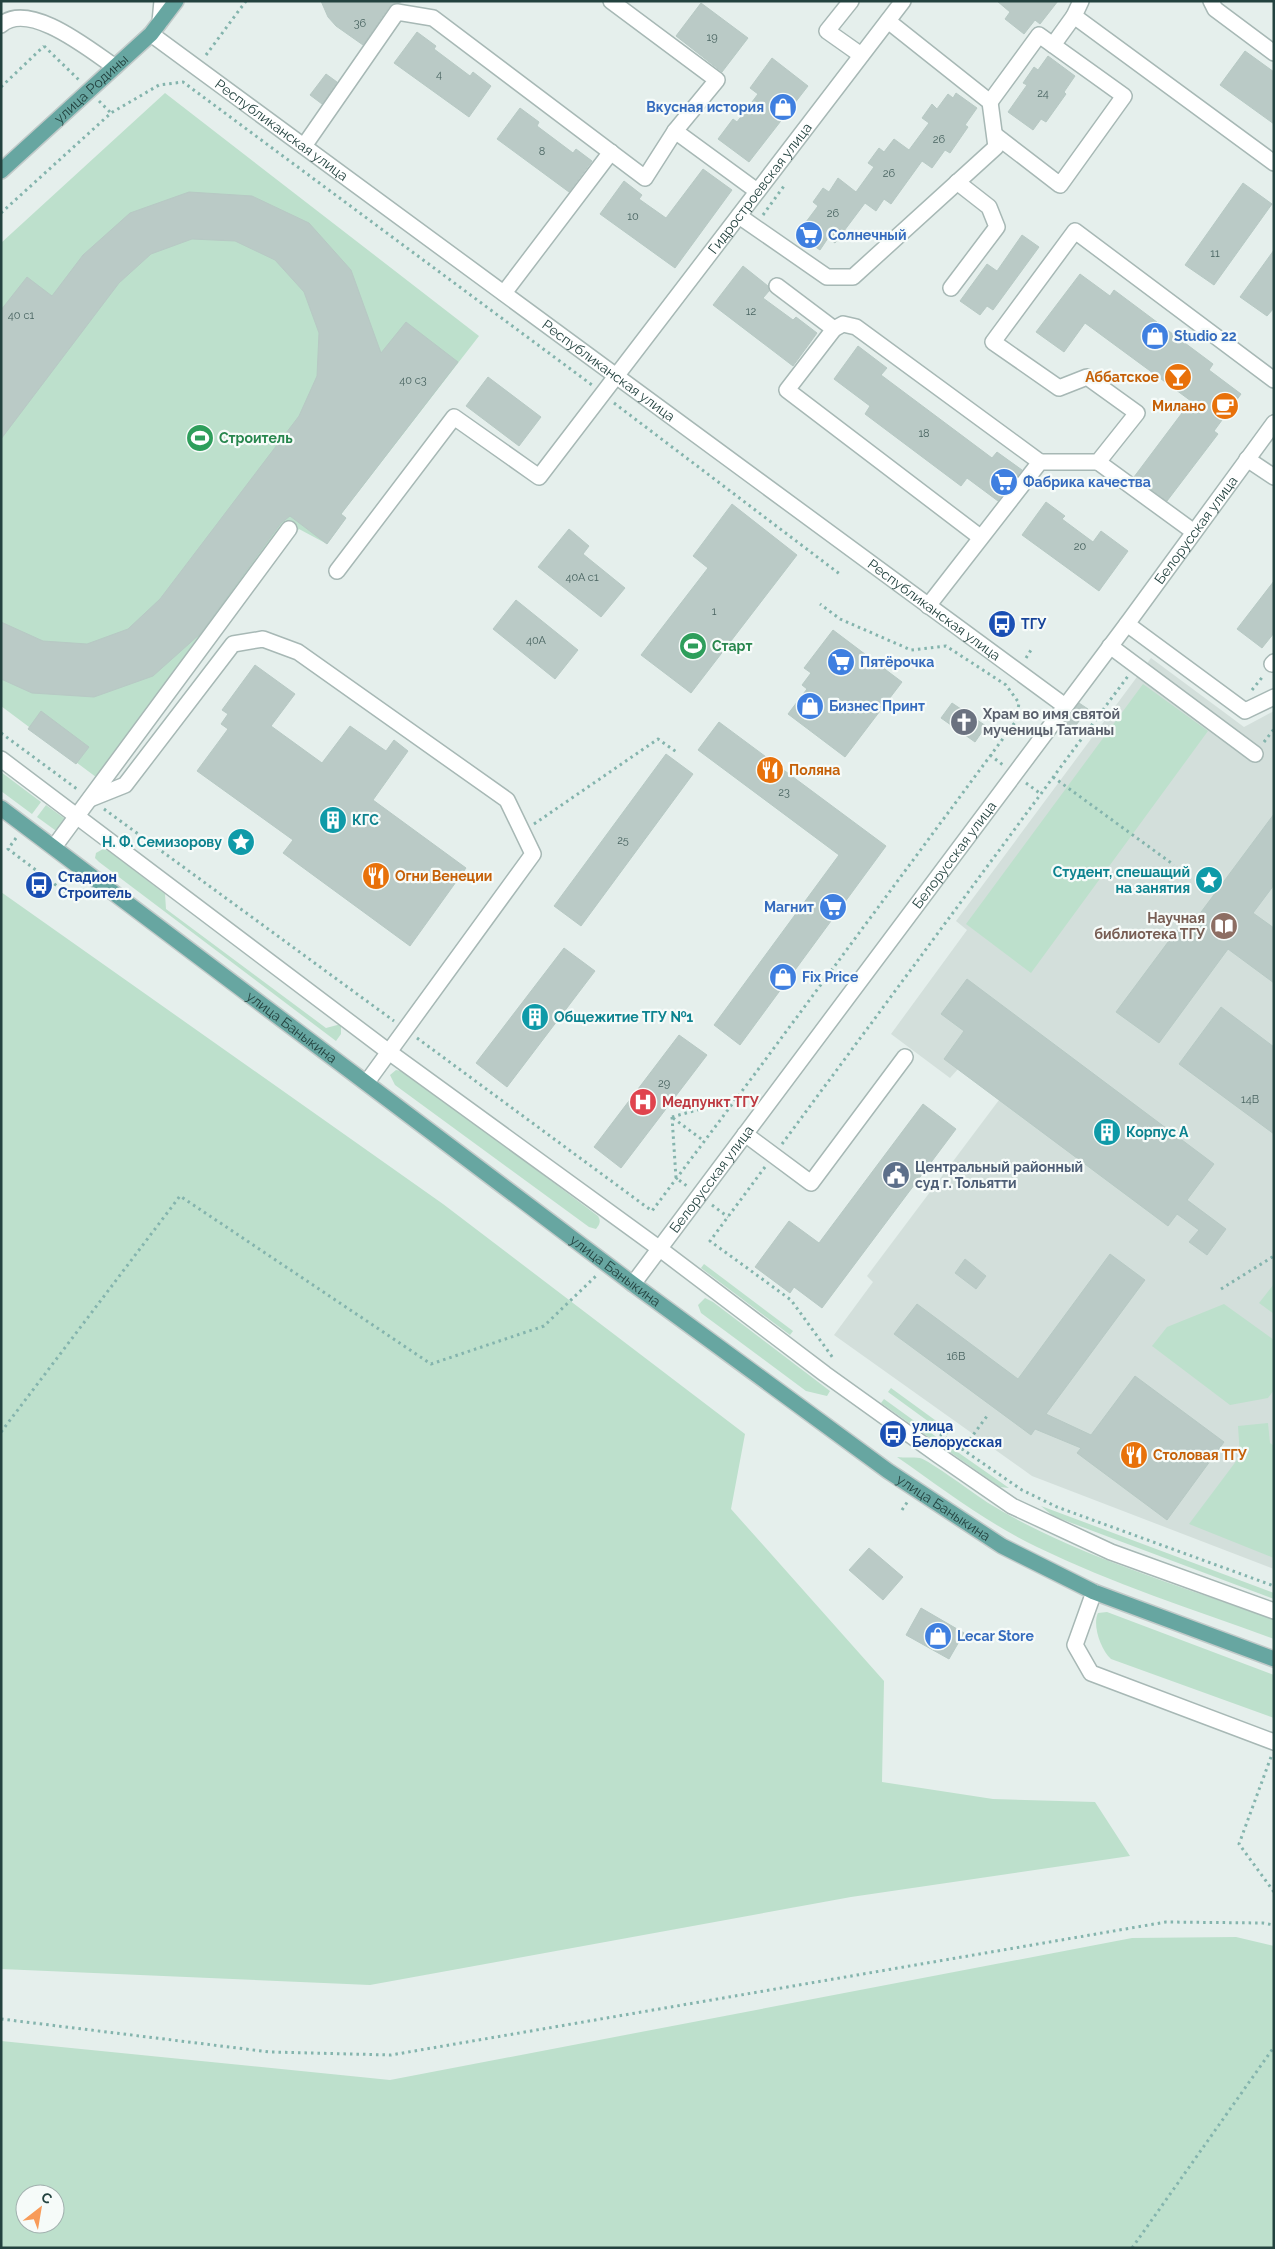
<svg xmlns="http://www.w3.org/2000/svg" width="1275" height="2249" font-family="Raleway,sans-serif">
  <rect width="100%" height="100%" fill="#e5efec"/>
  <path fill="#d3dfdb" d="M1151,658L1244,727L1274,711V1569L1032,1476L834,1335L873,1282L867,1276L999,1100L958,1069L950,1078L891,1034L967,930L956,921Z"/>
  <path fill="#bde0cc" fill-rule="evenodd" d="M165,93L479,336L341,514L346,518L327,544L299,529L108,786L1,706V243Z
    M1143,684L1208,731L1031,973L966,924Z
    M1,772L41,802L32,814L1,791Z
    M46,805L68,821L59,833L37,817Z
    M103,849L109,851L165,894L166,909L326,1028L341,1024V1034L336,1041L99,862L95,858L96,853Z
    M1,892L443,1204L745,1434L731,1509L884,1681L882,1782L993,1799L1095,1802L1130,1856L851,1897L370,1985L1,1969Z
    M396,1070L406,1072L598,1216C601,1221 600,1224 596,1229L589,1227L395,1085L390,1075Z
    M704,1264L793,1331L790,1335L701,1268Z
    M1274,1284V1314L1259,1303Z
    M705,1298L713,1302L830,1391L827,1396L806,1391L701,1313L698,1305Z
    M1224,1304L1274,1340V1390L1268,1398L1230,1405L1152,1346L1167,1327Z
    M891,1388L950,1431L947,1435L888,1392Z
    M884,1399L942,1441L940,1445L881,1403Z
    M1268,1423L1270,1443L1274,1446V1558L1189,1524L1240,1456L1238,1426Z
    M949,1446L1009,1488L1000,1487L947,1450Z
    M897,1457C905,1458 913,1457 920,1458C929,1460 977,1496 990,1504C1075,1556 1180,1585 1274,1620V1639C1195,1610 1113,1584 1037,1547C987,1523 943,1489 897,1457Z
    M1041,1506L1274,1593V1599L1053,1516Z
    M1107,1612L1274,1675V1718L1111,1659C1101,1650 1092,1625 1098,1613Z
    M1236,1937L1274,1946V2248H1V2041L390,2080L1132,1938ZM25,2194H55V2224H25Z"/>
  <path fill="#bacac6" stroke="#b7c9c4" d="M321,1H403L389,7L363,45L336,26L328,17Z
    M997,1H1058L1040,24L1035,20L1024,34L1005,19L1010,12Z
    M701,3L748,38L722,72L676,36Z
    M417,32L436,46L434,49L470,76L473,72L491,86L469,117L394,63Z
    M1245,51L1274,72V124L1220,85Z
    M1048,56L1075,76L1064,92L1066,94L1046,122L1041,119L1033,130L1008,112L1027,85L1023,83L1034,67L1038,70Z
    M772,58L808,86L749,162L718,139L733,119L737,122L758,94L750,88Z
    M326,74L337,82L322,104L310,95Z
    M956,93L977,108L965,125L968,127L950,153L945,150L932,168L922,161L891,204L884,199L876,211L865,203L835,243L828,238L820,250L797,234L818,206L813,202L823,188L829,192L838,178L856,192L874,167L868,163L879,148L884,152L894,139L909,150L929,123L922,118L932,104L937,109L948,94L953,98Z
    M520,108L539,122L537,126L573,153L576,149L592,161L569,192L497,139Z
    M703,169L732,190L675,268L600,214L624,181L642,195L639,199L666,218Z
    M1243,183L1272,204L1214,285L1185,265Z
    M189,192L252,196L309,223L351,270L381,353L406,322L458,362L341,514L346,518L327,544L290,516L281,523L200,634L153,676L94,697L32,693L1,679V622L43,641L87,644L128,629L160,599L299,416L317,376L319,333L304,292L275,260L235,241L192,239L151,254L119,283L1,439V310L27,277L52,296L83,255L130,213Z
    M1022,235L1039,247L993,310L987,306L980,315L960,301L987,264L997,271Z
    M1274,250V308L1267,316L1240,297Z
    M743,266L768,286L769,291L763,298L793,320L796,317L817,333L793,366L713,305Z
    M1080,274L1110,296L1114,290L1213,364L1209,370L1241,394L1214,431L1218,434L1167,501L1134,477L1191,401L1085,323L1064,352L1036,332Z
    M858,346L887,368L881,375L992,458L997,452L1022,470L998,501L967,478L961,486L865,414L870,406L834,379Z
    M488,377L541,417L519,446L466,406Z
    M1046,502L1065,516L1062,519L1093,542L1101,531L1128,551L1099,591L1022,535Z
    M732,504L797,555L691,693L641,655L708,568L693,556Z
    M569,529L589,546L583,554L625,588L601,617L538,567Z
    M1274,581V633L1262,648L1237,629Z
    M516,600L578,650L555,679L493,629Z
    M833,630L902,682L845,757L788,714L807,689L802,685L811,673L804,668Z
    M255,665L295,694L271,726L322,763L350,726L386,751L394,740L408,751L373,800L466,868L410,946L283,853L293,840L197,771L228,729L221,724L228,714L222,710Z
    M952,703L986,726L975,742L941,718Z
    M1079,703L1088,709L1068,736L1059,730Z
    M41,711L89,747L76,764L28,729Z
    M719,722L886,846L740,1045L714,1025L839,855L698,750Z
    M666,754L693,774L581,926L554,906Z
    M1274,814V885L1253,913L1274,928V983L1228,949L1159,1043L1116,1012L1177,930L1184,935Z
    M564,948L595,971L507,1087L476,1063Z
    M967,979L1214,1164L1187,1200L1226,1229L1207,1255L1189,1242L1199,1230L1177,1214L1168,1226L944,1059L964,1031L941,1014Z
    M1221,1007L1274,1047V1134L1179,1064Z
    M679,1035L707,1055L621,1168L594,1147Z
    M923,1104L956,1129L822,1308L794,1287L790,1293L755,1267L789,1221L819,1243Z
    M1110,1254L1145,1280L1046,1414L1091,1435L1135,1376L1224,1442L1167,1520L1077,1453L1081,1448L1035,1429L1031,1435L894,1334L917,1304L1018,1379Z
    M965,1259L986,1276L976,1289L955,1273Z
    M869,1548L903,1577L883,1600L849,1570Z
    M921,1608L964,1633L949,1659L906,1635Z"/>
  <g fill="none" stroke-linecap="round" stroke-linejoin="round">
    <g stroke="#a7b8b5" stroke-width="18">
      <g id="minor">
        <path d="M851,1L827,31L861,55"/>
        <path d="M1081,1L1074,16L1274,163"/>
        <path d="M1211,1L1215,9L1274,53"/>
        <path d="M160,22L162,1"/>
        <path d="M1,25C29,0 90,50 115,67"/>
        <path id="s1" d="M151,34L1065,706"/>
        <path d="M1053,45L1074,16"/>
        <path d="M990,102L1039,35L1124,96L1060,185L995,135"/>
        <path d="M675,131L757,191"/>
        <path d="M304,146L397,12L433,18L645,178L675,131L717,80L611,1"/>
        <path d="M739,216L827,277H853L996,147L990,102L888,21"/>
        <path d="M777,286L834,329"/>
        <path d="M951,288L997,227L989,207L957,182"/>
        <path d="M504,293L611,152"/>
        <path d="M1247,459L1274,477"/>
        <path d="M1098,462L1194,532"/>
        <path d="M980,537L787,390L834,329L843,324L856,327L1040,462"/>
        <path id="s2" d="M337,571L454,417L539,477L903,1"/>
        <path d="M928,606L1040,462H1098L1137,413L1087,377L1059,388L993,342L1075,231L1274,380"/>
        <path d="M1127,624L1245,711L1274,697"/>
        <path d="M1110,646L1255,754"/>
        <path d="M1272,664L1274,662"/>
        <path d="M1,759L389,1052L660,1249L825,1374L938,1455L1012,1506L1111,1552L1274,1611"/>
        <path d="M90,799L125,785L233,644L263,639L298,652L507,800L533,854L367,1082"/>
        <path d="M54,847L289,529"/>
        <path d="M745,1134L811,1183L905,1057"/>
        <path id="s3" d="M633,1284L1127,624L1274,423"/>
        <path d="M1094,1592L1075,1645L1091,1673L1274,1742"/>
      </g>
    </g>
    <g stroke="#c1cac9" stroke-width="18">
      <g id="major">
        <path id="s4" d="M1,171L151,34L176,1"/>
        <path id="s5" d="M1,808L633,1284L888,1471L1002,1546L1094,1592L1274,1659"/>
      </g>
    </g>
    <path stroke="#84b4ad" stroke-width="3" stroke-dasharray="2.5 4" stroke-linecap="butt" d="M44,46L79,80
      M206,55L246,1
      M1,87L44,46
      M99,101L111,113
      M1,213L111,113L159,85L183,82L592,385
      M763,215L784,186
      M614,403L841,575
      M1026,658L1031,650
      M1252,690L1264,675
      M1,733L77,789
      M1264,742L1274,729
      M990,755L1003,765
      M1053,777L1174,865
      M1026,783L1041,794
      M104,809L394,1021
      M534,824L658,739L678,753
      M16,838L8,849L73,898
      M417,1038L652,1211L754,1075L1016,721L1019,703L1006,685L946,646L911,650L840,619L820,604
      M672,1117L676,1178L687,1186
      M672,1117L736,1099
      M673,1118L704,1141
      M782,1144L1128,676
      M765,1167L710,1241L791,1300L833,1358
      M712,1205L728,1217
      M1221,1289L1274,1256
      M1,1432L180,1196L431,1364L544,1326L597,1275
      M940,1434L1022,1490L1057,1507L1274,1586
      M962,1450L987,1416
      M902,1510L908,1501
      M1271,1757L1239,1844L1274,1892
      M1,2019L270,2052L391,2055L1166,1922L1263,1923L1274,1925
      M1132,2248L1274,2047"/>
    <use href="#minor" stroke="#fff" stroke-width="15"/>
    <use href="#major" stroke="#67a6a1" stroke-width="15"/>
  </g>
  <defs>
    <g id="shop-disc" transform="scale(1.4375)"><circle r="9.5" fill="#3f7fe0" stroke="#f6fbf9"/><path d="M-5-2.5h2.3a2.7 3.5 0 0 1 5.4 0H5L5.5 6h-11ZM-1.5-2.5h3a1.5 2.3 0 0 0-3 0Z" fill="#fff"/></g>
    <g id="supermarket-disc" transform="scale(1.4375)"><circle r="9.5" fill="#3f7fe0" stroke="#f6fbf9"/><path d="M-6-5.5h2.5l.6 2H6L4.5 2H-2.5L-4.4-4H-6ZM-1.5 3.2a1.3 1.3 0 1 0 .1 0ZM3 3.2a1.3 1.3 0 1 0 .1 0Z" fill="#fff"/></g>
    <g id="bar-disc" transform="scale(1.4375)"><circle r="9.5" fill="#e8710a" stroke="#f6fbf9"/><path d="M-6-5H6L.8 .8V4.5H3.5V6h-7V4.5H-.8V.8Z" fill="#fff"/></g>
    <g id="cafe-disc" transform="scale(1.4375)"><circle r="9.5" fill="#e8710a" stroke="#f6fbf9"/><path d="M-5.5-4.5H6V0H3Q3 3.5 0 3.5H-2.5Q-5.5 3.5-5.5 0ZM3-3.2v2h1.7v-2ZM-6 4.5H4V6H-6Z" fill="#fff"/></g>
    <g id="stadium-disc" transform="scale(1.4375)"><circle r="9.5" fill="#2e9e5b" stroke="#f6fbf9"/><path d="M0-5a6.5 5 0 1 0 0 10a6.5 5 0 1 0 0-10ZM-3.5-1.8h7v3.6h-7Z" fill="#fff"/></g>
    <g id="bus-disc" transform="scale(1.4375)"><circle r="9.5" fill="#1a4fb4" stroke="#f6fbf9"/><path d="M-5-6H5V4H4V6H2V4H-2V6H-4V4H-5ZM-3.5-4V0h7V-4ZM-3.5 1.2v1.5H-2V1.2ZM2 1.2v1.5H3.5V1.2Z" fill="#fff"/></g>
    <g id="church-disc" transform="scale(1.4375)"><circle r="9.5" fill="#6b7280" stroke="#f6fbf9"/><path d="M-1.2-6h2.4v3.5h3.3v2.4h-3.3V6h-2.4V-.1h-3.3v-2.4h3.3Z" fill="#fff"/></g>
    <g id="restaurant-disc" transform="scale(1.4375)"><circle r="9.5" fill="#e8710a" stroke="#f6fbf9"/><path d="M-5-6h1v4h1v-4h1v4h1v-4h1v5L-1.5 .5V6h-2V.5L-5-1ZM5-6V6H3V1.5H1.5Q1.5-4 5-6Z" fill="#fff"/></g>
    <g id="building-disc" transform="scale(1.4375)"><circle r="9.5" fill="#0f9aa8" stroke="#f6fbf9"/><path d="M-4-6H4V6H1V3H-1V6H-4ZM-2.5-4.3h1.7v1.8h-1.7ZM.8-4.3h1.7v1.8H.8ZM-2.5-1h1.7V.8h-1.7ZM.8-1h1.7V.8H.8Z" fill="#fff"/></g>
    <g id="sight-disc" transform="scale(1.4375)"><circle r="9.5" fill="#0f9aa8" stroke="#f6fbf9"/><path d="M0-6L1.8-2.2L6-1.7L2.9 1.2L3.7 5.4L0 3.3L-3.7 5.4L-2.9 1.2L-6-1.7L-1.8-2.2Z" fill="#fff"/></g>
    <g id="library-disc" transform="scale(1.4375)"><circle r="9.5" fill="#8d6e63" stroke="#f6fbf9"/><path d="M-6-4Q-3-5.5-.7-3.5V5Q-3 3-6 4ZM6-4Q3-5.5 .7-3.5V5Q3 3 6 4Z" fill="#fff"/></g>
    <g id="hospital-disc" transform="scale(1.4375)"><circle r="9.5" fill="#e0444e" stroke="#f6fbf9"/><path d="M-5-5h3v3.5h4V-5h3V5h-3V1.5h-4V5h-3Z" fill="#fff"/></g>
    <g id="civic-disc" transform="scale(1.4375)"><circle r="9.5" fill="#5c6f8a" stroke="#f6fbf9"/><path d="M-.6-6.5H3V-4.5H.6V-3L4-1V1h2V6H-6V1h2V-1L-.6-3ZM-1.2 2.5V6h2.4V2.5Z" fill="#fff"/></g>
  </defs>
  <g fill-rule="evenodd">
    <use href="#shop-disc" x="783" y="107"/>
    <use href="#supermarket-disc" x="809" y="235"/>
    <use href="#shop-disc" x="1155" y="336"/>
    <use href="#bar-disc" x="1178" y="377"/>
    <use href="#cafe-disc" x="1225" y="406"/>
    <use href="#stadium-disc" x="200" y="438"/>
    <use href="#supermarket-disc" x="1004" y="482"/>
    <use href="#bus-disc" x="1002" y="624"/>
    <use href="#stadium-disc" x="693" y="646"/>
    <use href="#supermarket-disc" x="841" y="662"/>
    <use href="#shop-disc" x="810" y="706"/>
    <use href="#church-disc" x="964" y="722"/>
    <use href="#restaurant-disc" x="770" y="770"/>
    <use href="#building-disc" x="333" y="820"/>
    <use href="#sight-disc" x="241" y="842"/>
    <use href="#restaurant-disc" x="376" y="876"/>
    <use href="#sight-disc" x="1209" y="880"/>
    <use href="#bus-disc" x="39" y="885"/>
    <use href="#supermarket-disc" x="833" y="907"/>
    <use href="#library-disc" x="1224" y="926"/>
    <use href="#shop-disc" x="783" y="977"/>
    <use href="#building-disc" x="535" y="1017"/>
    <use href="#hospital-disc" x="643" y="1102"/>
    <use href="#building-disc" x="1107" y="1132"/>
    <use href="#civic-disc" x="896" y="1175"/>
    <use href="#bus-disc" x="893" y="1434"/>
    <use href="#restaurant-disc" x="1134" y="1455"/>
    <use href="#shop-disc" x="938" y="1636"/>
  </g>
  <g text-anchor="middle" stroke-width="4.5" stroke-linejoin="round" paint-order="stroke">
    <g font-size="11" fill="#496461">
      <text x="360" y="27">36</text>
      <text x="712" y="41">19</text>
      <text x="439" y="78">4</text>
      <text x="1043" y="97">24</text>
      <text x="939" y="143">26</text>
      <text x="542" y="155">8</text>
      <text x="889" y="177">26</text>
      <text x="833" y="217">26</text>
      <text x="633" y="220">10</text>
      <text x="1215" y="257">11</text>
      <text x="751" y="315">12</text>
      <text x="21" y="319">40 с1</text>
      <text x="413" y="384">40 с3</text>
      <text x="924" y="437">18</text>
      <text x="1080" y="550">20</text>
      <text x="582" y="581">40А с1</text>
      <text x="714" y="615">1</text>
      <text x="536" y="644">40А</text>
      <text x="784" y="796">23</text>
      <text x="623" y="844">25</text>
      <text x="664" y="1087">29</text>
      <text x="1250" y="1103">14В</text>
      <text x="956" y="1360">16В</text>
    </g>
    <g font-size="14" fill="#23423f" stroke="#f6fbf9">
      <text dy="5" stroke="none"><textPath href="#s4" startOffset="122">улица Родины</textPath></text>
      <text dy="5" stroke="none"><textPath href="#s1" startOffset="162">Республиканская улица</textPath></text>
      <text dy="5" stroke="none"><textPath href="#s2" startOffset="661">Гидростроевская улица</textPath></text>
      <text dy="5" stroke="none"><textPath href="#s1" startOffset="568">Республиканская улица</textPath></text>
      <text dy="5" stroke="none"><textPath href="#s3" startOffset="941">Белорусская улица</textPath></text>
      <text dy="5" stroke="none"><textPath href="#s1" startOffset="972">Республиканская улица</textPath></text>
      <text dy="5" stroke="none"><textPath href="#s3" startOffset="536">Белорусская улица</textPath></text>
      <text dy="5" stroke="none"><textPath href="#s5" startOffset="364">улица Баныкина</textPath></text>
      <text dy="5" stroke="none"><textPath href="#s3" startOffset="131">Белорусская улица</textPath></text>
      <text dy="5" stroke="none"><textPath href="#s5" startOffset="769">улица Баныкина</textPath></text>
      <text dy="5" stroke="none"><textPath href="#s5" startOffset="1174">улица Баныкина</textPath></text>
    </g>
    <g font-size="14" font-weight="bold" fill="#366cbe" stroke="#f6fbf9" text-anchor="start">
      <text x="764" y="112" text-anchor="end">Вкусная история</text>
      <text x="828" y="240">Солнечный</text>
      <text x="1174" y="341">Studio 22</text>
      <text x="1023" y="487">Фабрика качества</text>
      <text x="860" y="667">Пятёрочка</text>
      <text x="829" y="711">Бизнес Принт</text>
      <text x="814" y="912" text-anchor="end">Магнит</text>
      <text x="802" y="982">Fix Price</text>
      <text x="957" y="1641">Lecar Store</text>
    </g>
    <g font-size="14" font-weight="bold" fill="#c56008" stroke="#f6fbf9" text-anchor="start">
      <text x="1159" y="382" text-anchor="end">Аббатское</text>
      <text x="1206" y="411" text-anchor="end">Милано</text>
      <text x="789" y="775">Поляна</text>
      <text x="395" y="881">Огни Венеции</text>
      <text x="1153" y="1460">Столовая ТГУ</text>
    </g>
    <g font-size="14" font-weight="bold" fill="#27864d" stroke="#f6fbf9" text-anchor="start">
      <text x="219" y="443">Строитель</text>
      <text x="712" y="651">Старт</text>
    </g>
    <g font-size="14" font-weight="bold" fill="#164399" stroke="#f6fbf9" text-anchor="start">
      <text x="1021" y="629">ТГУ</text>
      <text x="58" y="882">Стадион<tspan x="58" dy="16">Строитель</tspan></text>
      <text x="912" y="1431">улица<tspan x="912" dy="16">Белорусская</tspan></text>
    </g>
    <g font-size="14" font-weight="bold" fill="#5b616d" stroke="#f6fbf9" text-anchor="start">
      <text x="983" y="719">Храм во имя святой<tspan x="983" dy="16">мученицы Татианы</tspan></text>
    </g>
    <g font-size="14" font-weight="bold" fill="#0d838f" stroke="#f6fbf9" text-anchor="start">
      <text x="352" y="825">КГС</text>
      <text x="222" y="847" text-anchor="end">Н. Ф. Семизорову</text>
      <text x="1190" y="877" text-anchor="end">Студент, спешащий<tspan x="1190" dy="16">на занятия</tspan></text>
      <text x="554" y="1022">Общежитие ТГУ №1</text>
      <text x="1126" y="1137">Корпус А</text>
    </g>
    <g font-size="14" font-weight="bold" fill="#785e54" stroke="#f6fbf9" text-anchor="end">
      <text x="1205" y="923">Научная<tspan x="1205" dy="16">библиотека ТГУ</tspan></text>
    </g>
    <g font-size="14" font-weight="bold" fill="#be3a42" stroke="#f6fbf9" text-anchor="start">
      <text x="662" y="1107">Медпункт ТГУ</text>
    </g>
    <g font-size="14" font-weight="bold" fill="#4e5e75" stroke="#f6fbf9" text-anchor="start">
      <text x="915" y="1172">Центральный районный<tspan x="915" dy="16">суд г. Тольятти</tspan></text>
    </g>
  </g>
  <rect width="1275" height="2249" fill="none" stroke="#23423f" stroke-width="5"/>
  <g transform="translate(40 2209) rotate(31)"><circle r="24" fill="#f6fbf9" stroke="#a2b1af"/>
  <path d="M0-4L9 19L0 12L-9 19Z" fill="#f89b59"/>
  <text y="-8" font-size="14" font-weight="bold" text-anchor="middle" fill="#23423f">С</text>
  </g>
</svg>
